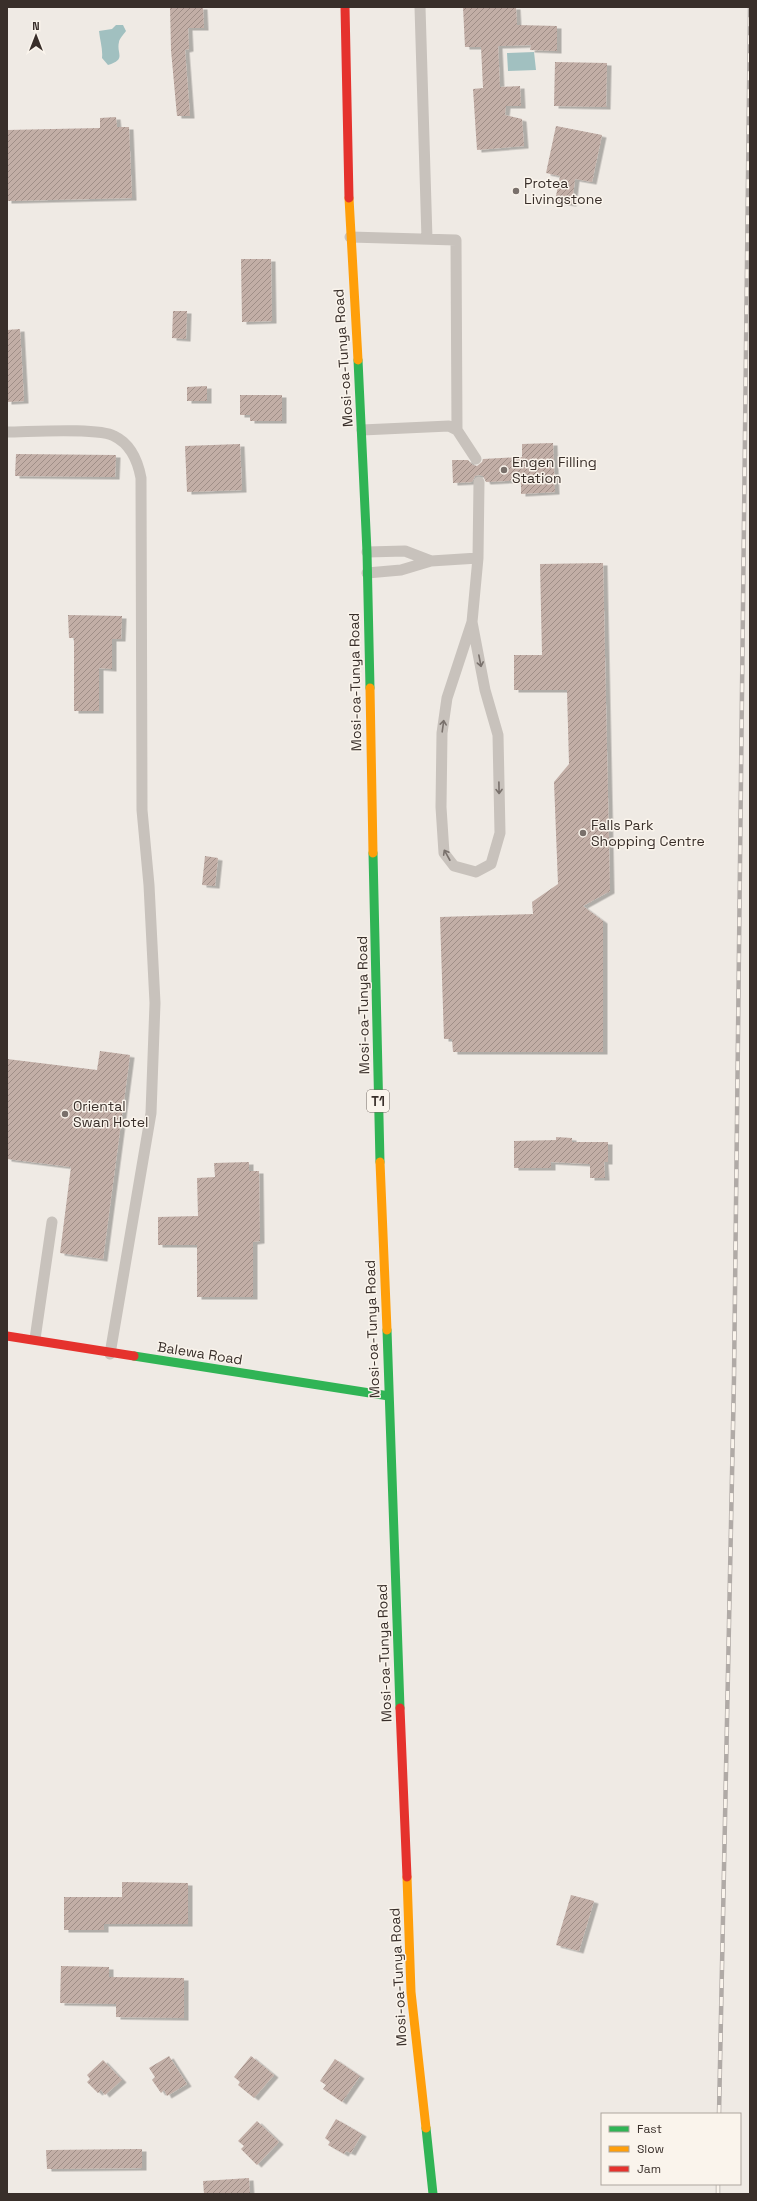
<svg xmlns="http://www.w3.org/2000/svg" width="757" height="2201" font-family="'Space Grotesk',sans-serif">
  <defs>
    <pattern id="building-hatch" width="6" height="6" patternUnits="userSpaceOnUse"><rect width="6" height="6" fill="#c2aea6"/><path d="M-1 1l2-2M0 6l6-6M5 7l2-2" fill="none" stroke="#9f8e87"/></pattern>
    <filter id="shadow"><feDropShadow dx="4.5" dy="2.5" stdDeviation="0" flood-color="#0004"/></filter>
  </defs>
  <rect width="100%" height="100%" fill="#efeae4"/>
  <path fill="#a1c0c0" d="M116,25H123L126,31C124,34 119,39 119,42C116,54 127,59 108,65L102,58C103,49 100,41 99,31L112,29Z
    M534,52L536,70L508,71L507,53Z"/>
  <path fill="url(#building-hatch)" filter="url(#shadow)" d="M170,7H203L204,28H188L189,49L185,50L190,116H177L171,50Z
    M463,7H516L517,25L557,26V51L530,50L531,45L498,46L500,87L520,86L521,106H506L505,115L522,119L524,146L477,150L473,89L483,88L481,47H465Z
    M555,62L607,63L606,107L554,106Z
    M116,117L117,127H129L132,198L7,201V130L100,128V118Z
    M556,126L602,135L592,182L575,179L572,204L555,201L560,176L546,173Z
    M241,259H271L272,321L242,322Z
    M173,311H187L186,339L172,338Z
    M20,329L24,401L7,402V330Z
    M207,386V401H187V387Z
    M240,395H282V421H250V415H240Z
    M553,443L555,492L521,494V480L486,482L483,476L479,475L475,476L472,482L453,483L452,460H468L473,465L477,466L482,462L483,459L522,457V444Z
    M240,444L242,490L187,492L185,446Z
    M16,454L116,455L115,477L15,476Z
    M603,563L610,891L583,906L603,921V1052H453L452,1039H444L440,917L533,914L532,902L558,884L554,782L569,764L567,690H514V655H542L540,564Z
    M68,615L122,616L121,639H112V669L99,668V711H74V638H69Z
    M205,856L218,858L215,886L202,885Z
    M100,1051L130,1055L103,1259L60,1253L71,1167L7,1159V1059L97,1070Z
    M556,1137L572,1138V1142H608V1162H604L605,1178H590V1164L551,1162V1168H514V1141L556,1140Z
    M249,1162V1171H259L260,1241L253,1242V1297H197V1245H158V1217L198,1216L197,1178L215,1177L214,1163Z
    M122,1882L188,1883V1924H104V1930H64V1897H122Z
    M571,1895L594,1901L579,1951L556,1945Z
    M61,1966L109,1967V1977L184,1978V2018L116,2017V2004L60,2003Z
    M169,2056L187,2084L167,2096L164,2090L161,2093L152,2080L155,2077L149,2068Z
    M251,2056L274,2075L254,2098L238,2085L240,2082L234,2077Z
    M335,2059L360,2076L342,2102L323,2089L326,2085L320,2081Z
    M103,2060L122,2080L105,2095L101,2090L98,2093L87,2082L90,2079L87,2075Z
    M336,2119L362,2134L351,2153L346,2151L344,2154L328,2145L330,2142L325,2138Z
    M257,2121L279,2142L257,2165L241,2149L244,2146L238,2141Z
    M142,2149V2168L47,2169L46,2150Z
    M249,2178L250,2194H204L203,2181Z"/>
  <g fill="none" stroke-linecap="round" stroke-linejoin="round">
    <path stroke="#c8c2bc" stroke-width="11" d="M420,7L427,239
      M350,237L456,240L457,430
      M362,430L449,426L457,430L476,459
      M7,432C29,432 98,427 114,436C131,444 138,462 141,478L142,810L149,885L155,1003L151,1113L110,1354
      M367,552L405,551L431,561
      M367,573L401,570L431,561L478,558
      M472,622L485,690L498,735L500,833L491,864L476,872L454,866L444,853L441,807L442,733L447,698L472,622L478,558L479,482
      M35,1339L52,1222"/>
    <path stroke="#30b455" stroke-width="9" d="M358,360L367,552L370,688
      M373,853L380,1162
      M387,1330L400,1708
      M134,1356L389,1396
      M426,2128L433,2194"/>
    <path stroke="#ff9f0a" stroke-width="9" d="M349,198L358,360
      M370,688L373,853
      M380,1162L387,1330
      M407,1877L411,1992L426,2128"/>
    <path stroke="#e5322d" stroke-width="9" d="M345,7L349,198
      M7,1336L134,1356
      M400,1708L407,1877"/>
    <g stroke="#b0aaa6" stroke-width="4.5">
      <path id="rail" d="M719,2114L734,1378L750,7
        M718,2184V2194"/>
    </g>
    <use href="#rail" stroke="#faf4ec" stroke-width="3" stroke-dasharray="9" stroke-linecap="butt"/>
  </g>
  <defs><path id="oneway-shaft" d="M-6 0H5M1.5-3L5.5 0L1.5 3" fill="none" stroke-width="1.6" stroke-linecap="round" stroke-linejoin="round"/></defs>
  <g stroke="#79716c">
    <use href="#oneway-shaft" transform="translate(480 661) rotate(79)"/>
    <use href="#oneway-shaft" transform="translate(443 726) rotate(-82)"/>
    <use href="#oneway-shaft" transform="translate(499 788) rotate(89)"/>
    <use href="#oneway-shaft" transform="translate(447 855) rotate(-119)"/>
  </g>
  <g fill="#79706b" stroke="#faf4ec" stroke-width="1.5">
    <circle cx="516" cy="191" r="4"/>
    <circle cx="504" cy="470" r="4"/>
    <circle cx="583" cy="833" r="4"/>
    <circle cx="65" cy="1114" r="4"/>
  </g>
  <g text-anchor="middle" stroke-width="3" stroke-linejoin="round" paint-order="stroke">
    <rect fill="#faf4ec" stroke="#736a64" stroke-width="1" x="367" y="1090" width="22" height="22" rx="3"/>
    <g font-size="13" font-weight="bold" fill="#392f2a">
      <text x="378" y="1106">T1</text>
    </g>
    <g font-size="14" fill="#392f2a" stroke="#faf4ec" text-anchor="start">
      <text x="524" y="188">Protea<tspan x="524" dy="16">Livingstone</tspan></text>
      <text x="512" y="467">Engen Filling<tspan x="512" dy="16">Station</tspan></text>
      <text x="591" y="830">Falls Park<tspan x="591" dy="16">Shopping Centre</tspan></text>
      <text x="73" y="1111">Oriental<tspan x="73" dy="16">Swan Hotel</tspan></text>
    </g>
    <g font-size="14" fill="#392f2a" stroke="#faf4ec">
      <text transform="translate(343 358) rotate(-94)" y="5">Mosi-oa-Tunya Road</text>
      <text transform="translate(355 682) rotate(-91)" y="5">Mosi-oa-Tunya Road</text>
      <text transform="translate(363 1005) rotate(-91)" y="5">Mosi-oa-Tunya Road</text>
      <text transform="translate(372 1329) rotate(-92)" y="5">Mosi-oa-Tunya Road</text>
      <text transform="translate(200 1353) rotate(9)" y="5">Balewa Road</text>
      <text transform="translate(384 1653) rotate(-92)" y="5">Mosi-oa-Tunya Road</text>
      <text transform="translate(398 1977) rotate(-93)" y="5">Mosi-oa-Tunya Road</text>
    </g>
  </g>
  <rect width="757" height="2201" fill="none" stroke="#392f2a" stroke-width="16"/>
  <rect x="601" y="2113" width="140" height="72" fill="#faf4ec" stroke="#ada59e"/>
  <rect x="609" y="2126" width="20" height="6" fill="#30b455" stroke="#ada59e"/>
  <text x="637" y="2133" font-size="12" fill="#392f2a">Fast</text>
  <rect x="609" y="2146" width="20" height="6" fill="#ff9f0a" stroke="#ada59e"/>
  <text x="637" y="2153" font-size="12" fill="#392f2a">Slow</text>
  <rect x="609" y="2166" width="20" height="6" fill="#e5322d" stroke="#ada59e"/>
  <text x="637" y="2173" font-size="12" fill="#392f2a">Jam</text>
  <g transform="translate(36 36)" stroke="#faf4ec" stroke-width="3" paint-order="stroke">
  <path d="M0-3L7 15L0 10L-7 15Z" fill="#392f2a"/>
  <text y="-6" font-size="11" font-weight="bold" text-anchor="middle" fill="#392f2a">N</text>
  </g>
</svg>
